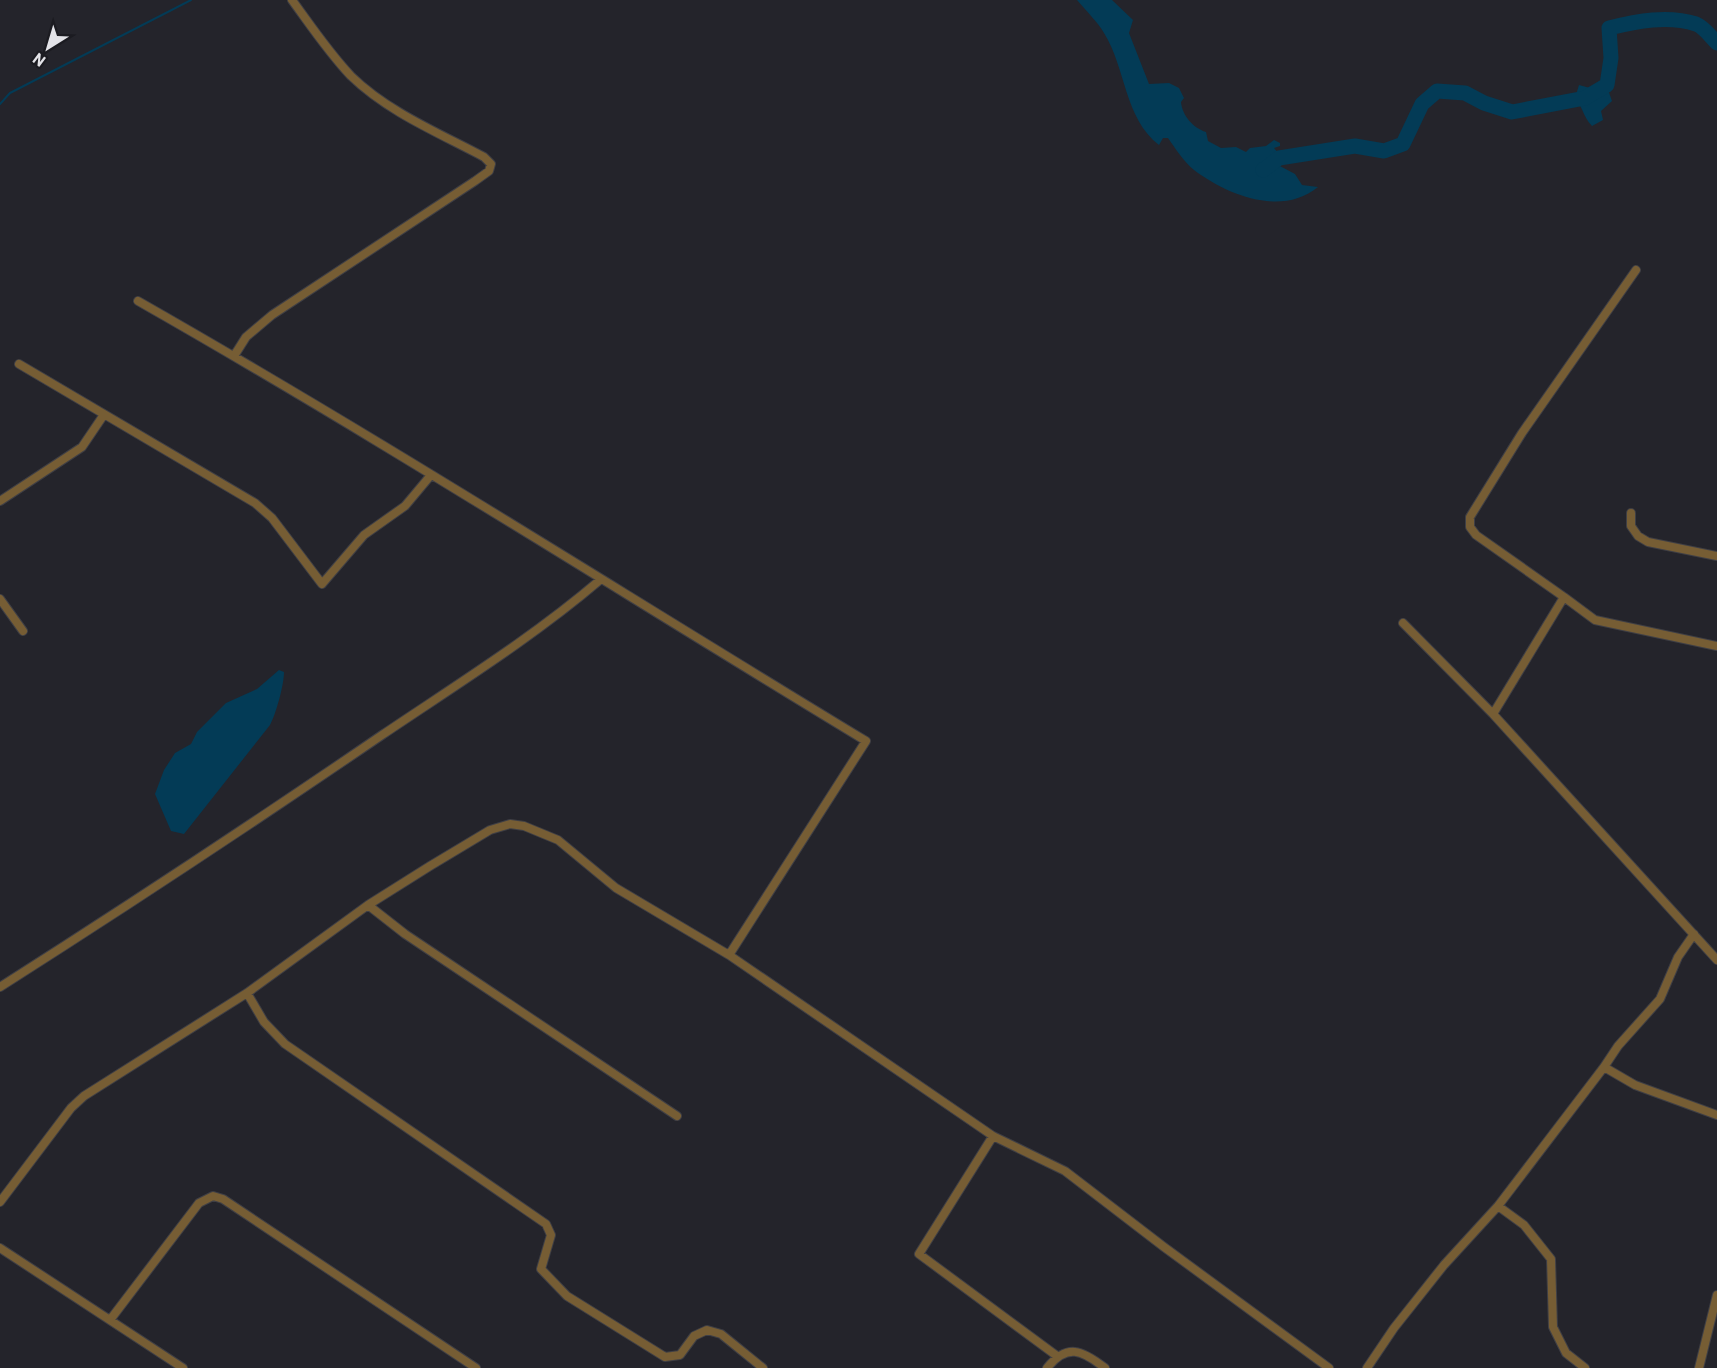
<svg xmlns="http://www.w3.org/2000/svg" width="1717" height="1368" font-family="Barlow,sans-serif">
  <rect width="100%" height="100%" fill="#24242b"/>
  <path fill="#033b56" d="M1077,0H1112L1133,20L1129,33L1149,84L1169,83L1179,88L1184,98L1181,102C1182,115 1193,128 1206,132L1208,141L1221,148L1236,147L1246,152L1250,148L1266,146L1274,140L1280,143V146L1274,148L1279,154L1278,165L1295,174L1302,185L1318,187C1282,217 1227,195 1194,170C1184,162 1175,148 1168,138H1163L1159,145C1124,118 1126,68 1104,33C1097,21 1086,11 1077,0Z
    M1605,81L1612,101L1601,111L1603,120L1592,126C1583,117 1583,107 1575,98L1579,85L1590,88Z
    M279,670L284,672C284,685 276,714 270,725L184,834L171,831L155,794L164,770L175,753L191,744L197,732L226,703L257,689Z"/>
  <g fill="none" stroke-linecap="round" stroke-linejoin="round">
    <path stroke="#033b56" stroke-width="2" d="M0,104L10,93L191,0"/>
    <path stroke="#033b56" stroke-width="15" d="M1263,170L1279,158L1355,146L1384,151L1403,144L1422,104L1437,91L1465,93L1484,103L1512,112L1585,98L1607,85L1611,58L1609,28C1637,21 1668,15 1696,24C1704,27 1711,37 1717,43"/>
    <g stroke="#3f3f45" stroke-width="10">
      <path id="street" d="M138,301C384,441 623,594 866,741L729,955
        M234,356L246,337L272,315L475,181L489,171L491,164L484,157C439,133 388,112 351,76C329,53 311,26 292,0
        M19,364L255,503L272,518L322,584L364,535L405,506L431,475
        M0,501L82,447L103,416
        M1631,513V526L1638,536L1648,542L1717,556
        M1564,597L1595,620L1717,646
        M0,599L23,631
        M1403,623L1493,714L1717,960
        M1493,714L1564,597L1476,535L1470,527V517L1522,433L1636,270
        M368,905L405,934L677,1116
        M0,987C129,905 256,821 382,735C456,685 532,638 600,580
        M247,993L264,1022L285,1044L546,1224L551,1235L541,1269L567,1296L665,1357L680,1355L694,1336L707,1330L721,1334L763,1368
        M1604,1067L1618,1046L1660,999L1678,957L1694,934
        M993,1136L919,1254L1057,1356
        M0,1202L71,1108L84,1096L247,993L368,905L430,866L490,830L510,824L524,826L558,840L616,888L729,955L993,1136L1065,1171L1164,1247L1329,1368
        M1498,1206L1524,1225L1551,1259L1553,1327L1566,1353L1585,1368
        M0,1248L183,1368
        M110,1320L199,1203L213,1196L223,1199L476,1368
        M1047,1368C1067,1343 1082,1350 1105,1368
        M1367,1368L1394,1328L1444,1265L1498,1206L1604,1067L1635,1085L1717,1115
        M1699,1368L1717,1295"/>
    </g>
    <use href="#street" stroke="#765d34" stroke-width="8"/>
  </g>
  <g transform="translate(48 48) rotate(217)" stroke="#1b1b21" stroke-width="4.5" paint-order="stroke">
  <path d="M0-4.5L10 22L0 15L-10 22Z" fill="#e3e3e8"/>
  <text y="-9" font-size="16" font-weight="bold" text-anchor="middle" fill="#e3e3e8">N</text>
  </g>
</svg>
